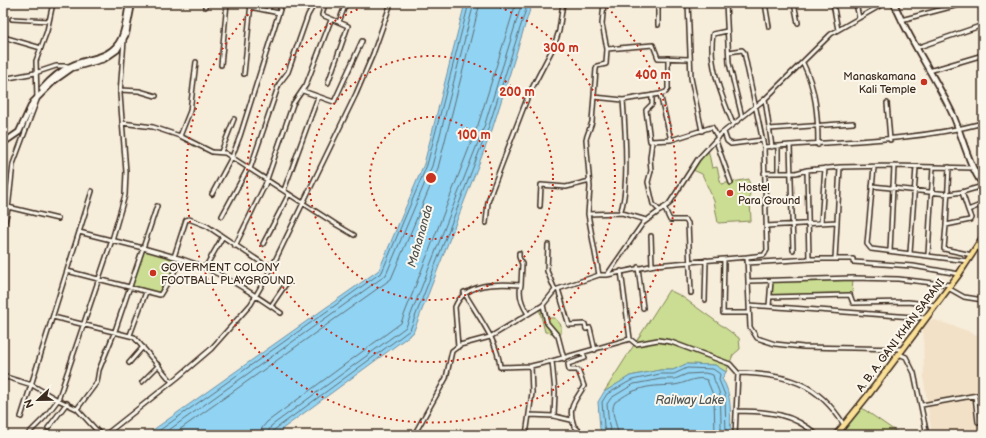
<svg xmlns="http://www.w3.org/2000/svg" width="986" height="438" font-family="'Balsamiq Sans',sans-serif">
  <rect width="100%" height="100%" fill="#f7eddb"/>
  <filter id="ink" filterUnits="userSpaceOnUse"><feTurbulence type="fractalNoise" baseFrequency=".025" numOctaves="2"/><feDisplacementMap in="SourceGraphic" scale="8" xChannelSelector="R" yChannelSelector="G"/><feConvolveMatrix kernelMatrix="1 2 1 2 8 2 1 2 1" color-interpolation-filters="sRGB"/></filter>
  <g filter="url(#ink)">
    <path fill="#f2e1c7" d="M935,320L968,331L972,334L979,335L983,351V425L969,435H932L924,381L923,322Z"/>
    <path fill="#cadd92" stroke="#828458" d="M708,149L712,168L717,167L721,184L749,179L751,221L718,223L714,201L702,174L693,170Z
      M144,249L181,259L158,295L130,287Z
      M853,278L852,295L770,297L771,281Z
      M669,290L681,296L739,338L740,349L733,355L726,372L715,365L686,364L673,370H660L630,376L604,392Z
      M543,305L549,318H555L561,325V334L545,332L539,308Z
      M859,406L901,435H836Z"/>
    <path fill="#91d3f3" stroke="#6f8f9e" d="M465,3H532L492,130L413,333L274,435H146L379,270L424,164Z
      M686,364L715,365L726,372L722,379C732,391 731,420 730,435H604L600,429L598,402L604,392L630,376L660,370H673Z"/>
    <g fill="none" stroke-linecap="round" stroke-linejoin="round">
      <path stroke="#5d6e73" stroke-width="1" d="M153,435L382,272L427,165L469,3
        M162,435L386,275L432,166L474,3
        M172,435L391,279L438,168L480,3
        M261,435L262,428L267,422L401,323L478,125L516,3
        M267,435L271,426L406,327L484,127L522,3
        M272,435L274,430L410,330L488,129L528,3
        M607,435L604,427L602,402L607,394L632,380L660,374H674L687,368L713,369L720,374L719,380L725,395L726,435
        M612,435L609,426L607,404L611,398L634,384L661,379H675L687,374L705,373L713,375C714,383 719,388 720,396C721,409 721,422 721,435
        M618,435C618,425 609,411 615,402C622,398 629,392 637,390C649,385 662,386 674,385C685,384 697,375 707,380L714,397L715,435"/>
      <g stroke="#3b2a1e" stroke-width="6">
        <path id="minor" d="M325,3L322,15L348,26L328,83
          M658,3V25
          M688,3L691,78L702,131
          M726,3L729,63L742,117
          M765,3L769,27
          M794,3L798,23
          M833,3L838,30
          M856,3L859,18
          M623,6V3
          M205,7V3
          M250,7L279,13
          M268,11L270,3
          M12,19L49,21
          M901,20L966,3
          M339,22L346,3
          M727,31L713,34C708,65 722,96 733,124
          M3,37L41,48
          M916,48L983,25
          M607,49L653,45L658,58L689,59
          M729,52L742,50L744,52L764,147C838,141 911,142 983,123
          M803,63C816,89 818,116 818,145
          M221,65L227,3
          M929,71L983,55
          M244,74L251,3
          M3,79L35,73L56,66H69
          M120,90L139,91L156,96
          M303,91L334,102L362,41
          M660,94L666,92L668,89V58
          M652,95V104L646,110L650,141L671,140L712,127L718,138
          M594,97L623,100L660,94L671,140
          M765,99L772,147
          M887,103L890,140
          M122,123L153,127L180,136L212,152L225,153L337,225L354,235
          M769,129L853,123
          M724,132L727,141L731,144L763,140
          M180,136L190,111L196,62
          M716,141L731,183
          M652,142L650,158L651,171L648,182L653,204L660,211
          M790,145L793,250
          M778,146V173
          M221,152L234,119
          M874,167L867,244L871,249L968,261
          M250,169L279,84L288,72L308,15L312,8L306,3
          M807,170L809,259
          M764,173H796L807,170L840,167L894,166L973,168
          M872,186L948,194L962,192L983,186
          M284,190L318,97
          M962,192L968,210
          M212,194L232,157L240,136L282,3
          M540,206L541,185L566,187L590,181
          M8,207L58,219
          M664,207L670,220H685L688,223L691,293
          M620,213C630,190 625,126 623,100
          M588,214L622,213L646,220
          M222,216L248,168
          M486,223L488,202L492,190L528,96L554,46L559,31L563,3
          M821,223L825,168
          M946,225L949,167
          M766,226L837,222
          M3,230L8,209L13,164L37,100L36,61L47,31L53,3
          M651,236L652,265
          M263,244L289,194
          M548,245L547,271L555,290
          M235,246L265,185L293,104L306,85L331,20
          M890,251L894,166
          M519,253V257L522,264L521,285
          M910,253L916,167
          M928,255L933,167
          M972,255L944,249L946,225L970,220L971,218L968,210L983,204
          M174,257L186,220L189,219L207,226L271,269
          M747,257L764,255L767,250L764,147
          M182,259C217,270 251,292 281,313
          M724,259L723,313H749
          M835,259L840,167
          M747,263L811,259H853V262L913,266L959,274
          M638,267L643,308
          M205,268L222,238
          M67,271L160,295L182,259L143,248L157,206
          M621,271L630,339L636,344L658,340L671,342L730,364L738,373L735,435
          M599,275L588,214L590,187L586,139L592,122L596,69L597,66L606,64L607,49L602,24L604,3
          M607,275L655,265L747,257L748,281L853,278L898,279L951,285
          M748,281L750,327L757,338L775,344L803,347L903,349
          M948,288L964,297L983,300
          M558,289L569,325L585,324L586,329L590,328L595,350
          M464,292C477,315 498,341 500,367L531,366L552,361L630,339
          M770,297L850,295L853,303L908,302L936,305
          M705,300L706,260
          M543,305L547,323L558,336L564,359
          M749,305L926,318
          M271,306L286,284
          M769,306L771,281
          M53,317L134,337L172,382
          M130,335L146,292
          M982,345H983
          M458,347L455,307C465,282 498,283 521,285C518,296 522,305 528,314
          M583,353L585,358L568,364L569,370H578L584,386C575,402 567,406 574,426L584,435
          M899,354L906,357L914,373L927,435
          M552,361L555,392L554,416
          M129,363L143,347
          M738,373C785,374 818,382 844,425
          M3,376L32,385L58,400L112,240L125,195L126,172L120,94L124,40
          M142,382L159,365
          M975,396L978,422
          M922,405L983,394
          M77,409L101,435
          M736,411C767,411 793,413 817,435
          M530,415L554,416L571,420
          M21,417L92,191
          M48,428L67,403
          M27,435L45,417L58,400L77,409L97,382L99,370L115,331L143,248L79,232
          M105,435L177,378L211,349L251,304L271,269L356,94L373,54L391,3
          M414,435L446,378L452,351L460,345L490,337L543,305L555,290L599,275H607L643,223L669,204L698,159L721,134L765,99L831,34L885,3
          M526,435L532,393L531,366"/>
      </g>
      <g stroke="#3b2a1e" stroke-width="8">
        <path id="secondary" d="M894,3C910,42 935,76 953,115C963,138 968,164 983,185
          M42,89C50,80 60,71 71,66C88,57 111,60 121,39C126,28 127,15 129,3
          M3,143L19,132L33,102L55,80L72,68L104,59L117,50L126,34L132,3"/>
      </g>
      <g stroke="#3b2a1e" stroke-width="8">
        <path id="primary" d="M836,435L869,394L959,274L983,237"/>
      </g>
      <use href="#minor" stroke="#fbf7ec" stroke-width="3"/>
      <use href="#secondary" stroke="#fbf7ec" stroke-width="4.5"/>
      <use href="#primary" stroke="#fadf96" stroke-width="5"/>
    </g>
  </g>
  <g fill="none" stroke="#c8321e" stroke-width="2" stroke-dasharray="2 4">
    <circle cx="431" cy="178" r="61"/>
    <circle cx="431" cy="178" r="122"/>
    <path d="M488 3A184 184 0 1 1 374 3"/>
    <path d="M603 3A245 245 0 1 1 259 3"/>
  </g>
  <g fill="#c8321e" stroke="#fbf7ec" stroke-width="1.5">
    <circle cx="924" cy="82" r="4"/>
    <circle cx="730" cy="193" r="4"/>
    <circle cx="153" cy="273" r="4"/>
  </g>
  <g text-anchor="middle" stroke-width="4" stroke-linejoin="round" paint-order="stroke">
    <g font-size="11" fill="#3b2a1e" stroke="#fbf7ec" text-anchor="start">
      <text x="916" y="80" text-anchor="end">Manaskamana<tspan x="916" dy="13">Kali Temple</tspan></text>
      <text x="738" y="191">Hostel<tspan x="738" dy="13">Para Ground</tspan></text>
      <text x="161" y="271">GOVERMENT COLONY<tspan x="161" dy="13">FOOTBALL PLAYGROUND.</tspan></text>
    </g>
    <g font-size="11" fill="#3b2a1e" stroke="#fbf7ec">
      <text transform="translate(900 335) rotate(-53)" y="4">A. B. A. GANI KHAN SARANI</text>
    </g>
    <g font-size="12" font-style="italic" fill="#505453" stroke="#fbf7ec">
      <text transform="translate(420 236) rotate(-74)" y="4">Mahananda</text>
      <text x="690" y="404">Railway Lake</text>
    </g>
  </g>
  <circle cx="431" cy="178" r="6" fill="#c8321e" stroke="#fbf7ec" stroke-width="2"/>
  <g font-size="12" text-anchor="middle" font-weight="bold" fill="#c8321e" stroke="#fbf7ec" stroke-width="4" stroke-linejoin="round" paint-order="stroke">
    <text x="561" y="52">300 m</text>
    <text x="653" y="79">400 m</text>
    <text x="517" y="96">200 m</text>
    <text x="474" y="139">100 m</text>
  </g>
  <rect width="986" height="438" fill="none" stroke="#fbf7ec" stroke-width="16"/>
  <rect x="8" y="8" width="970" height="422" fill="none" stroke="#3b2a1e" stroke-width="1.5" filter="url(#ink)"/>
  <g transform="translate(38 400) rotate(248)" stroke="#fbf7ec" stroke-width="3" paint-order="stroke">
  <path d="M0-3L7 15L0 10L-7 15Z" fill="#3b2a1e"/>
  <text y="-6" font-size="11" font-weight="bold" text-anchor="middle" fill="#3b2a1e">N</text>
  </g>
</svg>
